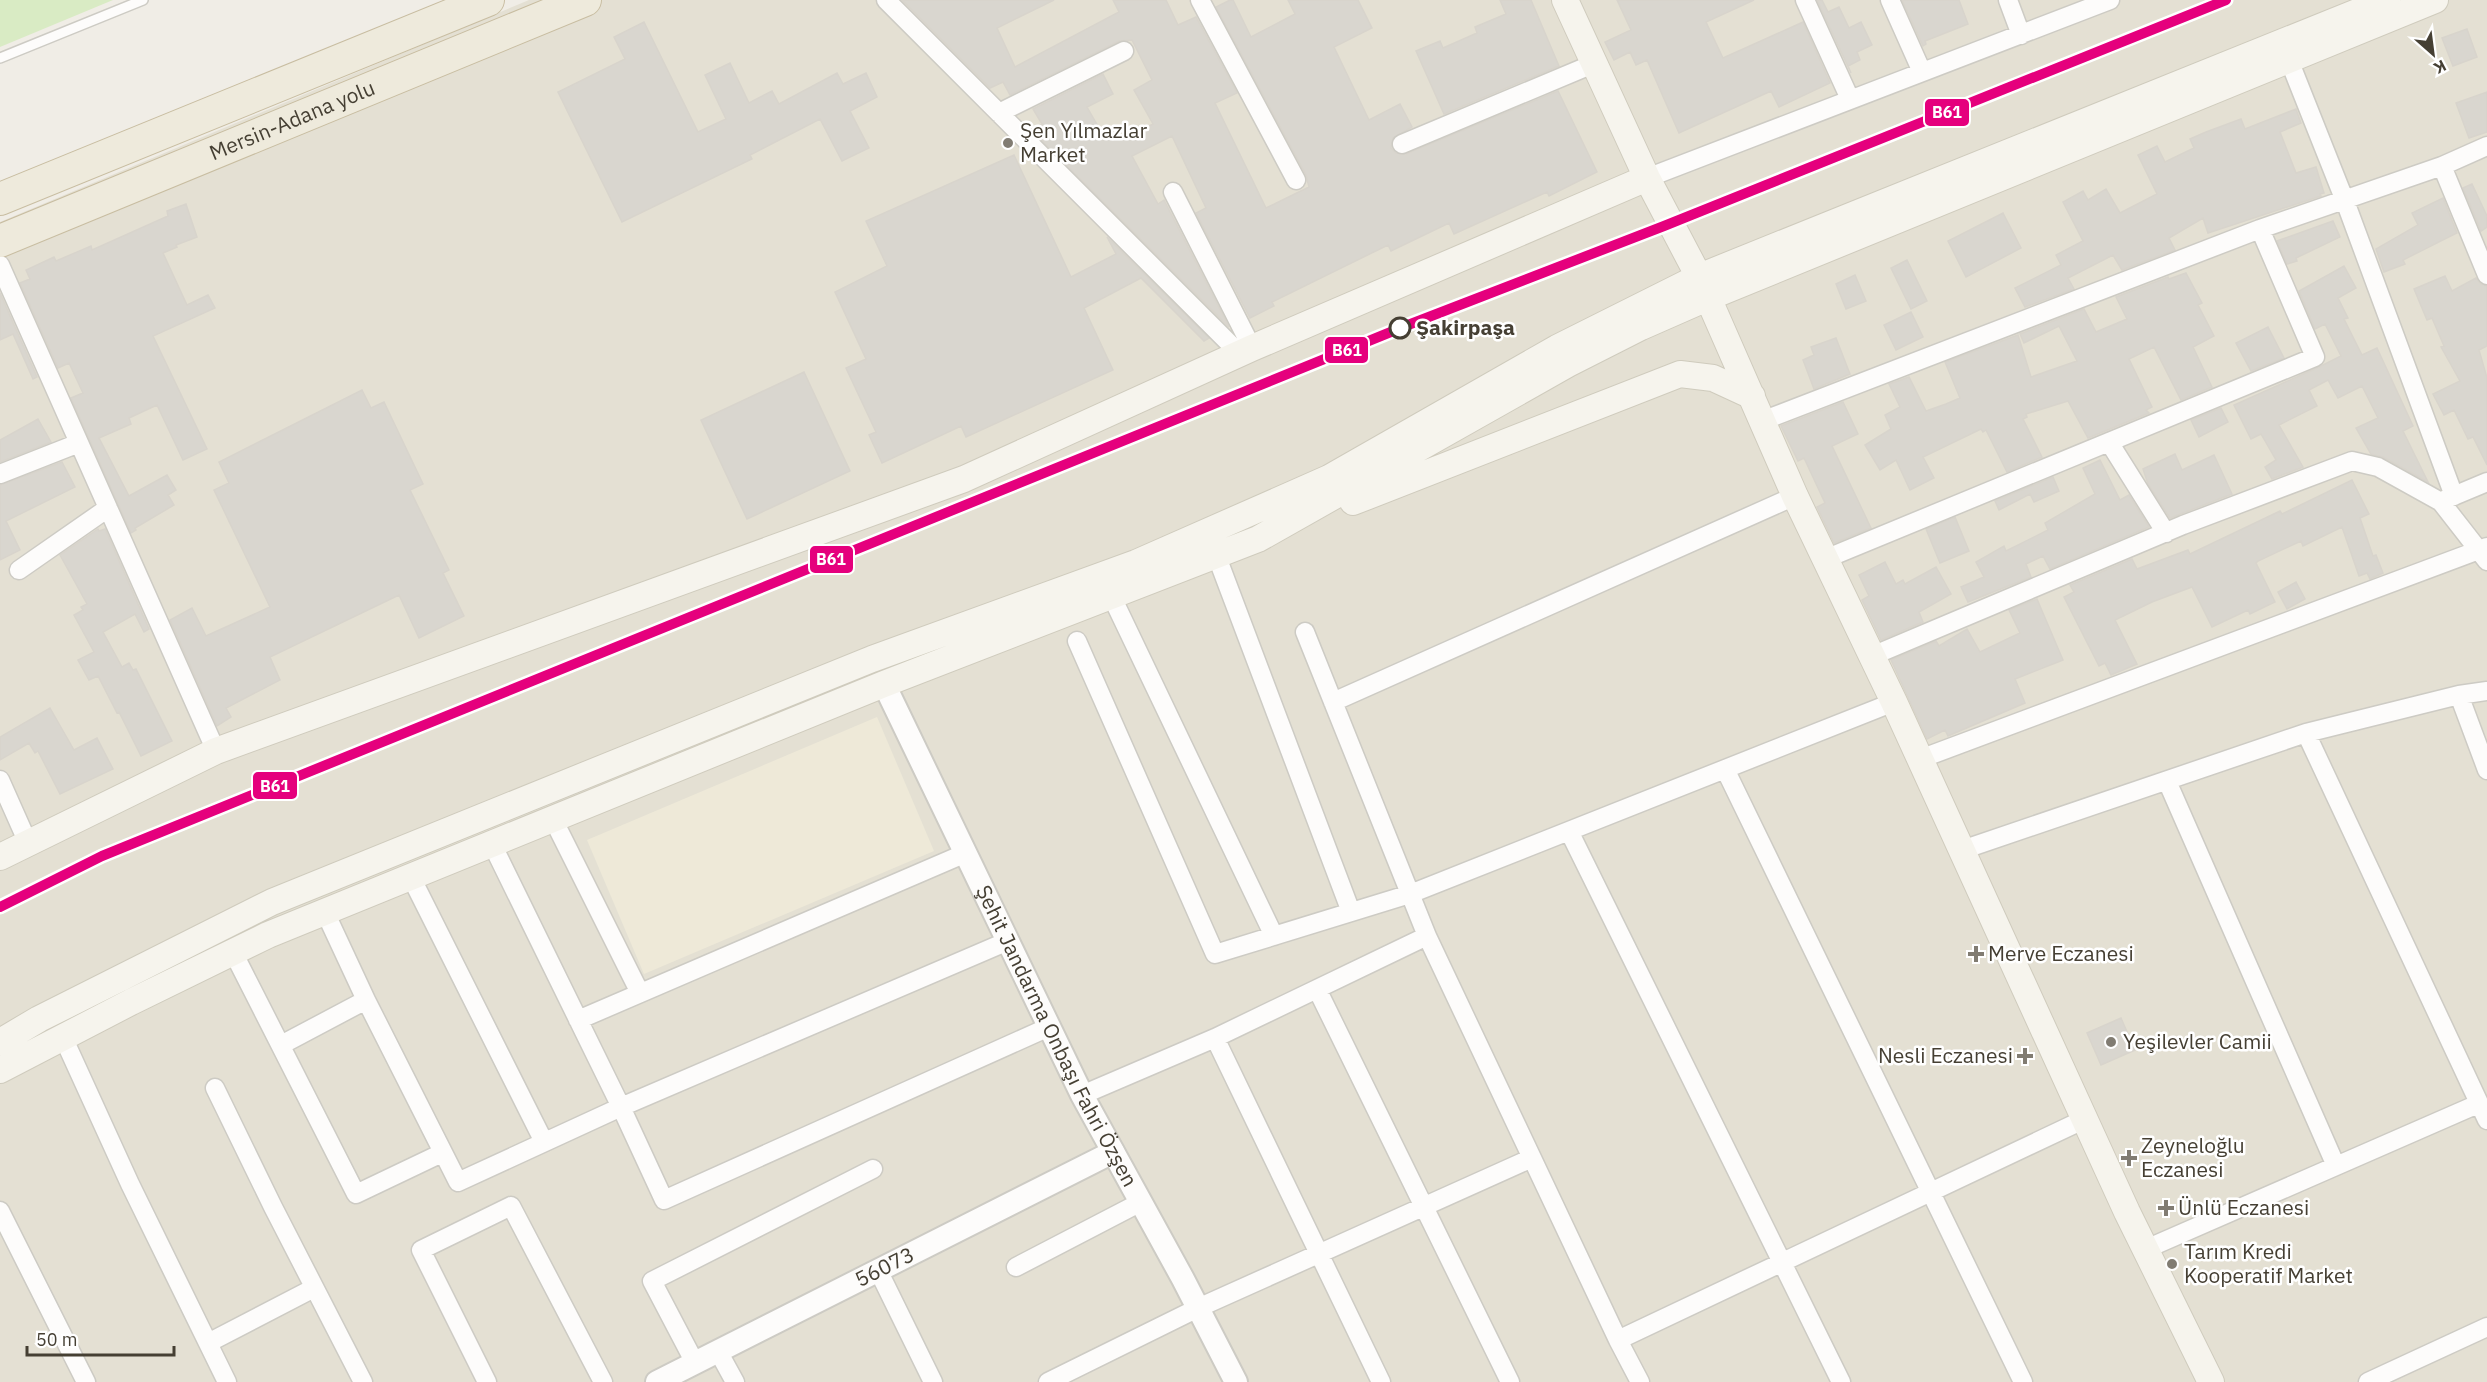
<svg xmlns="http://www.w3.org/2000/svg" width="2487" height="1382" font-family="'IBM Plex Sans',sans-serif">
  <rect width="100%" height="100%" fill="#f0ede6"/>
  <path fill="#e4e0d3" d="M529,0H2487V1382H0V222Z"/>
  <path fill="#eee9d8" d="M877,717L934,851L644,974L587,840Z"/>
  <path fill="#d9ebc4" d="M0,0H113L0,47Z"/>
  <path fill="#d9d6cf" stroke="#d8d4cc" stroke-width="1.5" d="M902,0H1054L997,28L1015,67L1119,12L1113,0H1166L1178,25L1196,17L1237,93L1215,103L1266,208L1309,187L1306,175L1216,7L1230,0H1233L1251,37L1295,14L1288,0H1358L1372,28L1334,47L1369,120L1400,104L1412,127L1393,138L1391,148L1396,153L1406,154L1558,91L1597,172L1549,196L1547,192L1454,234L1449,223L1391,251L1388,245L1272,302L1274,306L1250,318L1196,213L1206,208L1172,136L1132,156L1158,204L1164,200L1229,327L1031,130L1042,124L1033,109L1103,74L1113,94L1087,107L1106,140L1117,134L1121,140L1153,124L1134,90L1152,80L1132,40L1119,41L1010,95L1003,82L990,88Z
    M1500,0H1531L1559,66L1444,114L1416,51L1440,41L1443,48L1477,33L1475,27L1506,14Z
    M1617,0H1754L1706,22L1723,58L1803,22L1830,83L1779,107L1771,91L1679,133L1647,60L1636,65L1630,52L1614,60L1605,42L1631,30Z
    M1817,0H1822L1828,12L1839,7L1849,28L1861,22L1872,45L1857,52L1860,60L1848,66L1851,73Z
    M1902,0H1959L1968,24L1925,41L1926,44L1923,46Z
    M644,22L698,132L726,119L705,75L730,63L749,103L772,91L779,104L837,73L843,84L866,73L877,97L850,111L869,148L842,161L820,119L750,155L752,159L622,222L558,92L625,59L614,37Z
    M2467,29L2477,57L2453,66L2442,38Z
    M2487,92V132L2469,138L2456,103Z
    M2296,109L2301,123L2280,132L2296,173L2316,167L2324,193L2320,194L2321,196L2208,233L2203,218L2169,238L2175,250L2122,270L2113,255L2068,278L2074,289L2025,307L2015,288L2061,265L2056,255L2083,241L2063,202L2083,191L2088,200L2106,189L2120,213L2157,194L2138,155L2157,146L2165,162L2194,148L2190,139L2206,132L2241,119L2245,129Z
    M1014,155L1071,277L1116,254L1107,237L1209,338L1204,341L1141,278L1084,308L1113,370L966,437L961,426L882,463L869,435L876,432L846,368L866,359L835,292L887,266L866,221Z
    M2472,184L2487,216V227L2481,231L2463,188Z
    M2443,198L2457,233L2403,260L2405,264L2384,272L2376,249L2418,225L2412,213Z
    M186,204L197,237L176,245L177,247L163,253L187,305L208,295L215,308L153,336L207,449L183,460L157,405L129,418L131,424L99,438L129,496L167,475L176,490L168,495L174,505L135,528L136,530L131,533L71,398L83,393L69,363L58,368L20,283L30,279L26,270L54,257L56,261L91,246L92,250L168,216L167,211Z
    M2003,213L2021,248L1966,277L1948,241Z
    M2333,221L2340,237L2296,258L2297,261L2287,264L2277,241Z
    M1907,260L1927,301L1911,309L1891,268Z
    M2344,266L2356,288L2338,298L2348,318L2344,319L2362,355L2377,348L2413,426L2403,431L2428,482L2383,457L2371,454L2356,428L2378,418L2362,386L2338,398L2328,380L2309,390L2317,406L2279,425L2303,467L2272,479L2265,467L2276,460L2261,434L2251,439L2234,405L2319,367L2341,356L2325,324L2315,329L2299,291Z
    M2186,273L2202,303L2198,305L2214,336L2193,347L2212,387L2181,400L2154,347L2129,359L2152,407L2146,410L2149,413L2088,438L2068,401L2026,414L2027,417L2023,419L2042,457L2007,472L1986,430L1983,432L1981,429L1923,457L1934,478L1910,490L1896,460L1880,470L1865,445L1891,429L1885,415L1900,407L1889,384L1909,377L1926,411L1946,404L1960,398L1945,362L2018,335L2031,377L2077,361L2059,326L2024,343L2020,334L2084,309L2096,332L2127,319L2116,297L2168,277L2169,279Z
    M1855,275L1866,301L1846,309L1836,284Z
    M2445,276L2452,291L2476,278L2481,284L2487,286V346L2479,350L2487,378V465L2473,437L2468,439L2454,410L2444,415L2433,394L2460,381L2441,347L2444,346L2432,318L2427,320L2414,289Z
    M0,293L37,377L33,379L13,334L0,340Z
    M1911,312L1923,337L1896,350L1884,325Z
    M2268,327L2284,358L2251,371L2236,343Z
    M1836,338L1850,374L1814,389L1803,360L1814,355L1811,347Z
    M804,372L850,471L747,519L701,420Z
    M362,390L371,408L384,402L423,484L410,490L449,570L443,573L464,616L419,638L399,595L270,657L280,680L226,708L231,717L217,726L170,620L192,608L206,636L270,607L214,490L229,483L219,462Z
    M1843,402L1858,434L1832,446L1871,528L1834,543L1817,507L1825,503L1804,458L1798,461L1781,426Z
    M2221,408L2228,422L2199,437L2191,420Z
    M38,419L51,442L0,462V440Z
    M2175,454L2182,470L2214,455L2232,494L2170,518L2148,484L2143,469Z
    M2100,460L2120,500L2129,495L2149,527L2050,569L2043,556L2026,564L2031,577L1968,602L1961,587L1984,577L1976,562L2004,546L2006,551L2048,530L2045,523L2095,494L2083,468Z
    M62,462L75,487L6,521L20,550L0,560V485Z
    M2053,477L2059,491L2034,502L2030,494L1999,510L1995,501Z
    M2352,480L2369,514L2360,518L2373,556L2376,555L2383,573L2370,579L2367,573L2359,576L2342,527L2303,546L2301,541L2258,561L2256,563L2275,602L2250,614L2248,610L2212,627L2192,587L2152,602L2115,620L2137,664L2111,675L2105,663L2099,666L2064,597L2074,592L2070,585L2132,559L2137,569L2188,550L2190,554L2280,511L2282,514Z
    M1955,517L1969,551L1940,563L1926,529Z
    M98,529L99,531L105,529L149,629L144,632L135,614L103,632L122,667L129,663L133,670L136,669L172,741L141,756L119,712L117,713L98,676L89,680L78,660L94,652L74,615L83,610L81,607L87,604L60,555Z
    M1885,562L1896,584L1903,580L1905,584L1936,567L1951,594L1919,612L1923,622L1881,640L1862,600L1869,596L1859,575Z
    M2296,582L2305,599L2287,609L2278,592Z
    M2037,599L2063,660L2015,679L2025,703L1948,736L1945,730L1927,739L1891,660L1936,641L1939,646L1967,629L1980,652L2020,633L2009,610Z
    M50,708L74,750L97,738L113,769L60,794L38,751L35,753L29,743L0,760V737Z
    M2121,1018L2135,1050L2101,1065L2087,1033Z"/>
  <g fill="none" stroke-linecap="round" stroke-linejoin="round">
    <g stroke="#cdcbc4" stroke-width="12">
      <path id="service" d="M0,58L143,0"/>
    </g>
    <g stroke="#cdcbc4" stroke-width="21">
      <path id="minor" d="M886,0L1240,354
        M1200,0L1296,180
        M1805,0L1850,99
        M1890,0L1922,72
        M2008,0L2021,35
        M2289,60L2345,201L2454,496
        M999,113L1124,51
        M1402,144L1593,64
        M2442,166L2487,275
        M1647,178L2110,0
        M1173,192L1252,348
        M0,265L216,751
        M1762,421L2260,229L2442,166L2487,146
        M2109,442L2166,533
        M0,474L79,443
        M2444,500L2487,482
        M1217,557L1351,912
        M1825,559L2315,357L2260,229
        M19,570L108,508
        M1111,595L1274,936
        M1305,632L1427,936L1618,1340L1640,1382
        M1077,641L1215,954L1410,894L1894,702
        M1872,656L2183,525L2352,461L2378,467L2441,502L2487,561
        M2459,695L2487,770
        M1333,702L1795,496
        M2306,733L2487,1120
        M1920,759L2487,547
        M1725,769L2023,1382
        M0,780L28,843
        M2167,781L2336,1166
        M553,819L640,993
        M1569,831L1841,1382
        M492,844L621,1107L664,1200L1049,1027
        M1962,850L2306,733L2459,695L2487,691
        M411,877L544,1142
        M325,912L366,1000L458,1182L621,1107L1008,941
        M233,952L356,1194L442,1153
        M1318,991L1510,1382
        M578,1020L966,853
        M63,1037L130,1184L227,1382
        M1215,1038L1381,1382
        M281,1045L366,1000
        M215,1088L273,1207L363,1382
        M1082,1095L1215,1038L1427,936
        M0,1211L86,1382
        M2146,1249L2478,1104
        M1016,1267L1141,1202
        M878,1270L933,1382
        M1618,1340L2085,1119
        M208,1343L314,1288
        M718,1351L735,1382
        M695,1363L652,1281L873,1169
        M487,1382L421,1250L511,1206L603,1382
        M1048,1382L1198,1308L1532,1158
        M2368,1382L2487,1327"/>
    </g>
    <g stroke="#cdcbc4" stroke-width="26">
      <g id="tertiary">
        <path id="s1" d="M884,684L1082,1095L1183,1279L1236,1382"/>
        <path id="s2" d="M657,1382L1113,1152"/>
      </g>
    </g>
    <g stroke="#cfcbbd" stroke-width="28">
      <path id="secondary" d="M1565,0L1647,178L1699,277L1795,496L1894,702L2127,1212L2211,1382
        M1353,502L1680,374L1713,378L1752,396
        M0,857L216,751L964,479L1252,348L1647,178
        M0,1042L39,1019L272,902L872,659L1136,563L1329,478L1557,348L1699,277L2387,0
        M0,1070L131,1002L268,935L884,684L1258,539L1568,364L1641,327L1707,298L2435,0"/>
    </g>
    <g stroke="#c8bda1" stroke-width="34">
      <g id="trunk">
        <path d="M0,199L488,0"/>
        <path id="s3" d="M0,241L585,0"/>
      </g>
    </g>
    <use href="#service" stroke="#fdfcfb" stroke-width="9"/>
    <use href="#minor" stroke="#fdfcfb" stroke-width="18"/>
    <use href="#tertiary" stroke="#fdfcfb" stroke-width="22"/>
    <use href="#secondary" stroke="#f6f4ed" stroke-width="26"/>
    <use href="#trunk" stroke="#eeeadc" stroke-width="32"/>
    <g stroke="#fff" stroke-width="15">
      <path id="rail-1" d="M0,907L102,856L1408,325L1664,226L2226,0"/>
    </g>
    <use href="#rail-1" stroke="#e5007d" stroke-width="10"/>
  </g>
  <g fill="#817c72" stroke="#fff" stroke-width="2">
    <circle cx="1008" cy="143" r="6"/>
    <path d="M1973 945h6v6h6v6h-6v6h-6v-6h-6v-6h6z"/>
    <circle cx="2111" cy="1042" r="6"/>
    <path d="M2022 1047h6v6h6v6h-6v6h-6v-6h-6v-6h6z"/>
    <path d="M2126 1149h6v6h6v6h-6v6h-6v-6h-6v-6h6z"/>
    <path d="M2163 1199h6v6h6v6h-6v6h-6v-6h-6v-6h6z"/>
    <circle cx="2172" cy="1264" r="6"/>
  </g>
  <circle fill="#fff" stroke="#453f33" stroke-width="3" cx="1400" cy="328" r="10"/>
  <g text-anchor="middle" stroke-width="5" stroke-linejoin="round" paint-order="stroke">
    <g font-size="21" fill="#453f33" stroke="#fff">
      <text dy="7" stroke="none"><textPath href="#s3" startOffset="316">Mersin-Adana yolu</textPath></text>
      <text dy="7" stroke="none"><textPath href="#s1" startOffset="392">Şehit Jandarma Onbaşı Fahri Özşen</textPath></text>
      <text dy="7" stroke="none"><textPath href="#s2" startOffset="255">56073</textPath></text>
    </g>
    <g font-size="21" fill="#453f33" stroke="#fff" text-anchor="start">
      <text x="1020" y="138">Şen Yılmazlar<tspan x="1020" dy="24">Market</tspan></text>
      <text x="1988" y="961">Merve Eczanesi</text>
      <text x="2123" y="1049">Yeşilevler Camii</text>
      <text x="2013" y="1063" text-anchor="end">Nesli Eczanesi</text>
      <text x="2141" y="1153">Zeyneloğlu<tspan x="2141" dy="24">Eczanesi</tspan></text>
      <text x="2178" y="1215">Ünlü Eczanesi</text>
      <text x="2184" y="1259">Tarım Kredi<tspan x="2184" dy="24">Kooperatif Market</tspan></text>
    </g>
    <g font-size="21" font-weight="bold" fill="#453f33" stroke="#fff" text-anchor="start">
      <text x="1416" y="335">Şakirpaşa</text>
    </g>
  </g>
  <g stroke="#fff" stroke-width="2">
    <rect x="1924" y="98" width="46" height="29" rx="6" fill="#e5007d"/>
    <rect x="1324" y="336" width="45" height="28" rx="6" fill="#e5007d"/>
    <rect x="809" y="545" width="45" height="29" rx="6" fill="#e5007d"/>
    <rect x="252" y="771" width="46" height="29" rx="6" fill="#e5007d"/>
  </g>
  <g font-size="16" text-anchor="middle" font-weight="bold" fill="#fff">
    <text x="1947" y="118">B61</text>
    <text x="1347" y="356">B61</text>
    <text x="831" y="565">B61</text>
    <text x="275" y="792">B61</text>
  </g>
  <g transform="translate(2433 54) rotate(152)" stroke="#ffffff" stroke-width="4.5" paint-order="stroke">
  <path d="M0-4.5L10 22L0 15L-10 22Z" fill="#453f33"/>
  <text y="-9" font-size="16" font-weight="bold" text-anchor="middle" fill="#453f33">K</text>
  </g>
  <path d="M27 1346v9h147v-9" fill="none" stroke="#453f33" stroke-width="3"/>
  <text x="36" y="1346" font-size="18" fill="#453f33" stroke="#ffffff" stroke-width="4.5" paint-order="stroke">50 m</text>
</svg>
